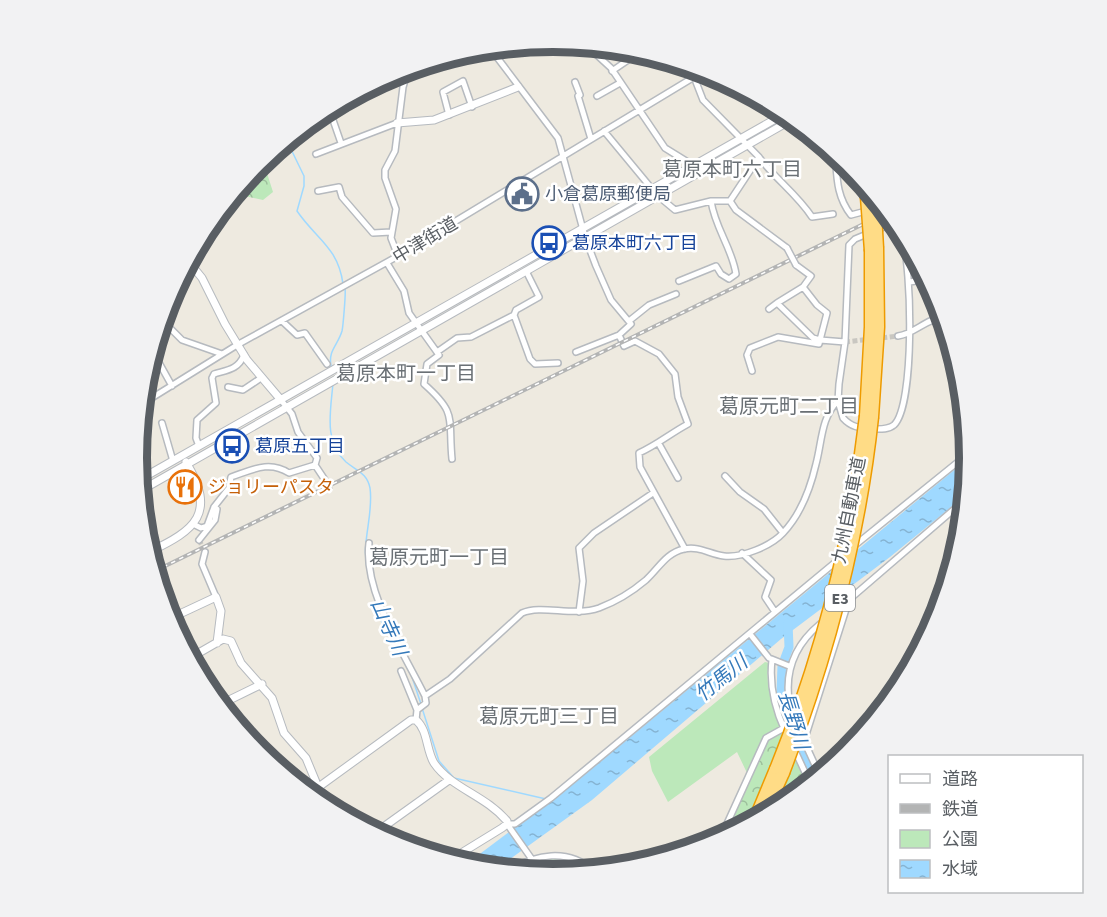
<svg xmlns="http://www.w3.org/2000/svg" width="1107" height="917" font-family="'Source Sans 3','Noto Sans JP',sans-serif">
  <defs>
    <pattern id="forest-crowns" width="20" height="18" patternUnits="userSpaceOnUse" patternTransform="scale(1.5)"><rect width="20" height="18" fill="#bce8ba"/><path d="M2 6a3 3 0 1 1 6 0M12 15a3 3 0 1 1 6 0" fill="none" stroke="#9cbf9b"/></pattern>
    <pattern id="water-ripples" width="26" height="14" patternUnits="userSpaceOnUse" patternTransform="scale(1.5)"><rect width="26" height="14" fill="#9fd9ff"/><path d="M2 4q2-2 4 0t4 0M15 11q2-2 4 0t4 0" fill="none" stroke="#85b3d2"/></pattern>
  </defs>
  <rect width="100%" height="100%" fill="#eeeae0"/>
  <path fill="#bce8ba" d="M765,662L769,663C764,684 773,705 781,726L765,736L748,775L737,752L668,802L652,771L649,757Z
    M548,857L579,863L591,871C578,873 570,867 557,867C541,866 529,873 513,871Z"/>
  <path fill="url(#forest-crowns)" d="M266,158V170L273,192L263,200L235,194Z
    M784,731L745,826L723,838L767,739Z
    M795,754L805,777L795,796L772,812Z"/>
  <path fill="url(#water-ripples)" d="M970,457L966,495L890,557L781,639L592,800L496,869L465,865L577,781Z"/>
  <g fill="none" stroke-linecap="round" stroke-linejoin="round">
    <path stroke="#9fd9ff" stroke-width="1.5" d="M287,141L304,176V186L297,211C316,239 338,247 343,284
      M331,366C328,350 338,345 342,331C343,327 346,292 345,289
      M333,383C331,409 323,442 346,462C357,471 367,473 370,488C374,516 360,544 368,571
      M377,605L379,617L409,670
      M412,677L421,704
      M422,708L439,761L454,778L546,799"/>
    <path stroke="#9fd9ff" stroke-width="9" d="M788,623L789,647L782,666L781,691L792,727L816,780"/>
    <path stroke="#c9c7c1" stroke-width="5" stroke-dasharray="5 2.5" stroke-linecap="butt" d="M845,342L898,336
      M325,480L331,490
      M199,540L205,552"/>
    <g stroke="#b6babf" stroke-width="8">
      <path id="minor" d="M586,45L611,68L665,148L686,161L694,174
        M490,48L558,138L585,237L596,266L611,300L631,324L619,335L624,346L635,341L659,354L675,374L678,397L688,424C671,433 657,445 639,453L640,467L685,549
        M696,69L699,74L696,82L703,100L759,157L730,201
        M612,71L631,58L623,49
        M575,82L580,95L578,96L591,139
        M597,96L620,83
        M449,115L443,92L463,81L472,107
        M333,120L341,143
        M604,131L657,195L675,210L711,201H730L736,210L787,248
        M835,153C837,176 836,196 851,215L866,211
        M316,154L397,123
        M759,157C775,179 796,193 812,217L833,214
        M318,191L339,187L342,197L373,233L391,232
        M891,224C896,229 900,232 902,238C912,267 915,405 894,425C888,430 879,429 872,429C859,428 851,427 843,418L838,401L839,384L845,342L849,245L855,239Z
        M398,256L391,238L396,209L385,178V170L395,151L403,87L408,70
        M387,263L404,291L409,313L439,355L427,364L424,384C458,414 448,418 452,459
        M796,265L811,276L803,287L817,305L827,313L820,340L845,342
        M183,273L194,270
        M679,281L716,266L721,274L729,279L736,274C732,248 715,228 711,201
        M910,282L927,279
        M803,287L777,303L813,338L820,340
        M769,309L777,303
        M514,315L530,359L535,364L558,363
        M162,320L182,340L222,354
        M282,321L297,335L305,333L327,364
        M629,321L649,305L676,294
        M898,336C915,334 925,319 944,317
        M153,352L172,386
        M437,352L457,338L471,337L514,315L516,310L539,297L526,271
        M576,352L619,335
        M752,371L747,355L750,348L778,337L819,344L820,340
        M228,387L243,390L261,378
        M281,400L292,414L298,432L317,458L315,465L325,480
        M142,404L237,345L398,256L704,71
        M162,423L173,461
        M659,444L678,478
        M199,446L196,438L197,420L216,403L212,378L214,374C227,370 238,370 244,355
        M725,476L740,492L764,509L783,533
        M193,524L201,528L207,526L214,507L229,488L231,477C252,470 269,460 289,473L315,465
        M959,524L964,521
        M199,540L215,520L217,509L214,507
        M369,543C363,592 404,653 425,696L426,703L417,710L416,720
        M854,546L969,453
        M205,552L202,564L216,597
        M742,553L771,580L765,597L775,612
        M844,604L966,499
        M579,612L583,581L579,548L594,533L653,493
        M750,634L769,658L789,666
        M772,660C769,685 775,709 785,731
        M401,671L417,710
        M425,696L450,679L522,613C542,604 573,617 599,608C615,602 633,591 646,580C659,568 666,553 684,549C700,546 709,554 724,556C742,558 771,546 783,533C801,514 810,490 816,464C822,442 821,417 838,401
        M792,715C782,678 791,648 820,624
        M803,739L820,776
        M804,741L848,603
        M796,753L809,781L803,784L798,794
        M720,839L766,738L784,728
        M531,858L507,824H515L551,798L838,560
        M507,870C536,855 567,847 594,871"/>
    </g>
    <g stroke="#b6babf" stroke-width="9">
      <path id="tertiary" d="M397,123L434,120L518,87
        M189,262L202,278L225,324L247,360L281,400
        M139,480L786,113
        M140,491L793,119
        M149,552C196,530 217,513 186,462
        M169,619L216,597L221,611L217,643
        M190,658L223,639L231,641L241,663L272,698L284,733L306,758L318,787L338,813
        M219,705L262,684
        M309,794L411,720H416C428,730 426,750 434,763C451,788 485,795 507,821V824L502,828L450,860
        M375,833L449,780"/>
    </g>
    <g stroke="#ee9b00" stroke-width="13">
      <path id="motorway" d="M865,185L866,197
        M865,416L870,327V251
        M873,417L879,327L878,248
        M765,815L784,773
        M753,822L775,769
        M542,874L559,871L569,873"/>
    </g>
    <use href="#minor" stroke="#fff" stroke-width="5"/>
    <use href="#tertiary" stroke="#fff" stroke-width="7"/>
    <use href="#motorway" stroke="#ffdc86" stroke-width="10"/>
    <g stroke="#b3b4b4" stroke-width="4">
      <path id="rail" d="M155,571L888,212"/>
    </g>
    <use href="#rail" stroke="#fff" stroke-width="1.5" stroke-dasharray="4.5" stroke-linecap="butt"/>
    <g stroke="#b6babf" stroke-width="8" stroke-linecap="butt">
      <path id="minor-bridge" d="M787,248L796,265"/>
    </g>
    <g stroke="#ee9b00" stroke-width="13" stroke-linecap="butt">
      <path id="motorway-bridge" d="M866,197L870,251
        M875,197L878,248
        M775,769C821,656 851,538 865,416
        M784,773C828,658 860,539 873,417"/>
    </g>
    <use href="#minor-bridge" stroke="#fff" stroke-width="5"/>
    <use href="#motorway-bridge" stroke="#ffdc86" stroke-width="10"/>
  </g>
  <defs>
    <g id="civic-ring" transform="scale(1.725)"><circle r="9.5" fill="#fff" stroke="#5c6f8a" stroke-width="1.5"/><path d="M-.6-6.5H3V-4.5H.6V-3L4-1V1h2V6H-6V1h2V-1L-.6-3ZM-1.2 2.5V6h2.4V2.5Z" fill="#5c6f8a"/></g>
    <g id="bus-ring" transform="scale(1.725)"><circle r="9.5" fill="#fff" stroke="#1a4fb4" stroke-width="1.5"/><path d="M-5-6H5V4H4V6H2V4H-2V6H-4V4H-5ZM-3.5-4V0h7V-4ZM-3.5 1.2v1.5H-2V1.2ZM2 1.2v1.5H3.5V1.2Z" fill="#1a4fb4"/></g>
    <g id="restaurant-ring" transform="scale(1.725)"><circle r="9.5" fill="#fff" stroke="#e8710a" stroke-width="1.5"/><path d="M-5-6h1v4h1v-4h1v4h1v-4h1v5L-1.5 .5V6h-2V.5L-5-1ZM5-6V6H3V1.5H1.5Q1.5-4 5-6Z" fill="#e8710a"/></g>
  </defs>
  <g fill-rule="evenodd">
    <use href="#civic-ring" x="522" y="194"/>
    <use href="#bus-ring" x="549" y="243"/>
    <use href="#bus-ring" x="232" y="446"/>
    <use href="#restaurant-ring" x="185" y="487"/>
  </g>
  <g text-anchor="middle" stroke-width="5" stroke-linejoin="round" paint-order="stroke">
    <rect fill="#fff" stroke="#8b8e92" stroke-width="1.5" x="825" y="585" width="30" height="26" rx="4.5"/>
    <g font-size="16" font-weight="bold" fill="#595e63">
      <text x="840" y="604">E3</text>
    </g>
    <g font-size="18" fill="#4e5e75" stroke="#fff" text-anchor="start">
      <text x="545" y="200">小倉葛原郵便局</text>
    </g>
    <g font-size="18" fill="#595e63" stroke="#fff">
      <text transform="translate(425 240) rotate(-31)" y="6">中津街道</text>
      <text transform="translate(849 510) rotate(-79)" y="6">九州自動車道</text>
    </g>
    <g font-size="18" fill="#164399" stroke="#fff" text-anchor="start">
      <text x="572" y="249">葛原本町六丁目</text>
      <text x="255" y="452">葛原五丁目</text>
    </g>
    <g font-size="18" fill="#c56008" stroke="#fff" text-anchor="start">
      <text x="208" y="493">ジョリーパスタ</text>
    </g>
    <g font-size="20" fill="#6a7075" stroke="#fff">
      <text x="732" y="176">葛原本町六丁目</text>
      <text x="406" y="380">葛原本町一丁目</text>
      <text x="789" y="413">葛原元町二丁目</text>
      <text x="439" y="564">葛原元町一丁目</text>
      <text x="549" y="723">葛原元町三丁目</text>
    </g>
    <g font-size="20" font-style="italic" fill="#3479ba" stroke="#fff">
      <text transform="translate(389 627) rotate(66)" y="7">山寺川</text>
      <text transform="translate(721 678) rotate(-39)" y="7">竹馬川</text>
      <text transform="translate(794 720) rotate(73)" y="7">長野川</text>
    </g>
  </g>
  <path d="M0 0H1107V917H0ZM147 458a406 406 0 1 1 812 0a406 406 0 1 1-812 0Z" fill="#f2f2f3" fill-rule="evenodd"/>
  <path fill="none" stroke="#595e63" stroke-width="8" d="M147 458a406 406 0 1 1 812 0a406 406 0 1 1-812 0Z"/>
  <rect x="888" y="755" width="195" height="138" fill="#ffffff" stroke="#bdbfc1" stroke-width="1.5"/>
  <rect x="900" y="774" width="30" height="9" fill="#ffffff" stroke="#bdbfc1" stroke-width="1.5"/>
  <text x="942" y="785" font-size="18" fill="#595e63">道路</text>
  <rect x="900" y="804" width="30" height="9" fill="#b3b4b4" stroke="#bdbfc1" stroke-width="1.5"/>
  <text x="942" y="815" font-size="18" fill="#595e63">鉄道</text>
  <rect x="900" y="830" width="30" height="18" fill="#bce8ba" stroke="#bdbfc1" stroke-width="1.5"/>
  <text x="942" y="845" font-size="18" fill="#595e63">公園</text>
  <rect x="900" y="860" width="30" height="18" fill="url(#water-ripples)" stroke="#bdbfc1" stroke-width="1.5"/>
  <text x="942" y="875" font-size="18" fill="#595e63">水域</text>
</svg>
